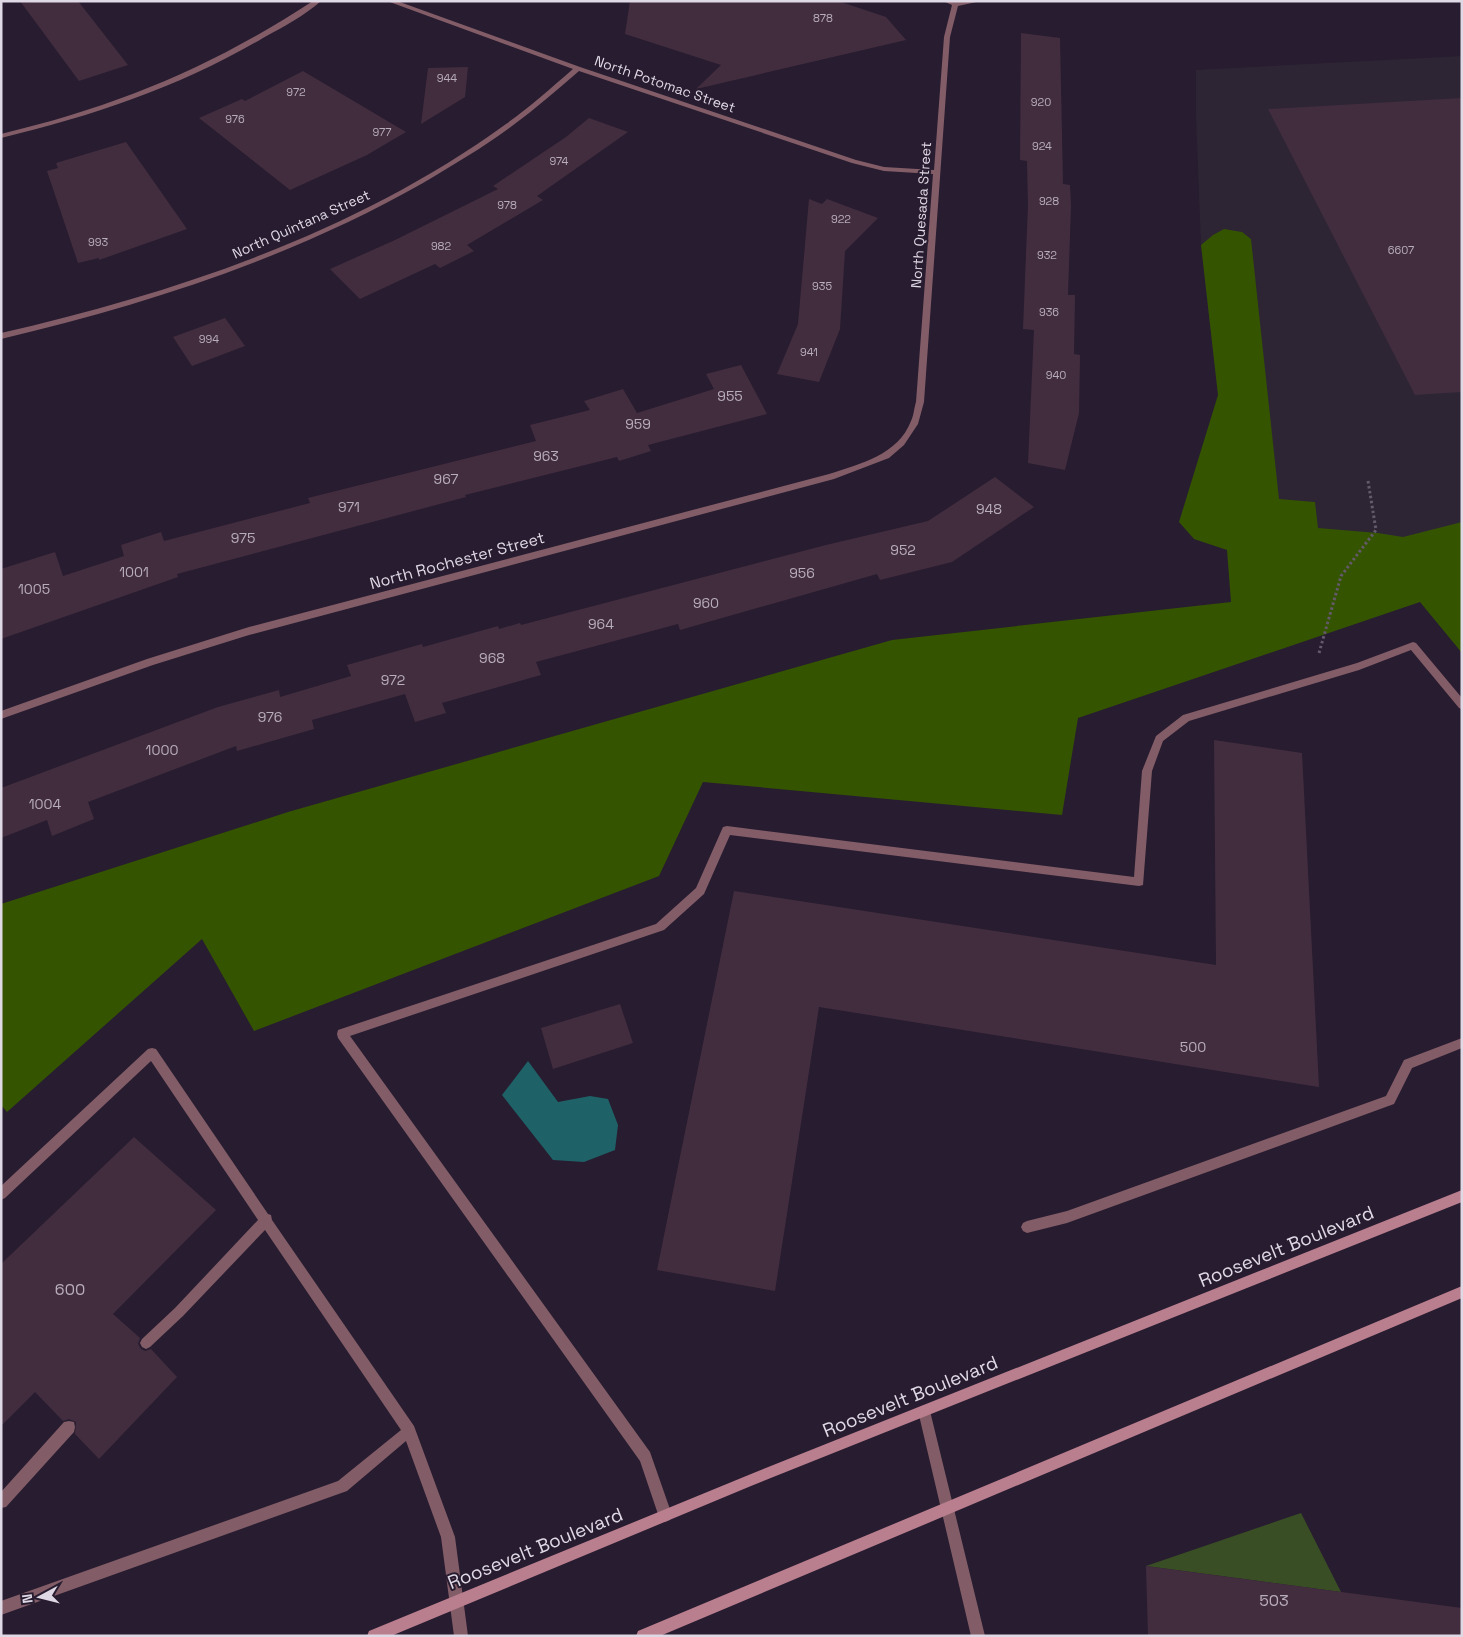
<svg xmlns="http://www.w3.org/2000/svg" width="1463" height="1637" font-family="'Space Grotesk',sans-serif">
  <rect width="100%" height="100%" fill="#281c30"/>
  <path fill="#2d2534" d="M1462,56V653L1392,567L1243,614L1201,245L1196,117V70Z"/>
  <path fill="#394e24" d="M1301,1513L1341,1592L1146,1566Z"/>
  <path fill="#345400" d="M1224,229L1242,232L1251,239L1279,499L1315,502L1318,528L1378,533L1403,537L1462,522V653L1420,602L1078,718L1062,815L703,782L659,876L254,1031L202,939L7,1112L1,1105V904L288,812L892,640L1231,602L1227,550L1194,539L1179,522L1218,395L1201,245L1213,235Z"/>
  <path fill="#1e6267" d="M528,1061L558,1102L590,1096L608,1099L618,1125L615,1150L584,1162L553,1160L502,1095Z"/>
  <path fill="#422d3e" d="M20,1H78L128,65L79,81Z
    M630,1H838L886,17L906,40L696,89L721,65L625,34Z
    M1021,33L1060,38L1063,184L1070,185L1071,205L1068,295H1075L1074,354L1080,355L1079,413L1065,470L1028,463L1034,330L1023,329L1028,205L1027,161L1020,160Z
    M468,67L465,97L421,124L428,68Z
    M303,71L406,132L367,155L290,190L199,118L242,99L245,101Z
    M1462,98V392L1415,395L1268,109Z
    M589,118L628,132L537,196L543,200L467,245L474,251L440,268L435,264L360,299L330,269L395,240L498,189L493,186L566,137Z
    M126,142L187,229L99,260V258L78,263L47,171L58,168L56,163Z
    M809,199L822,204L827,199L878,218L845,251L840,329L819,382L777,374L798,324Z
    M225,318L245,346L192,366L173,337Z
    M741,365L767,414L648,445L651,451L619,461L617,457L465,495L466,497L177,574L178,577L1,639V569L55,552L63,576L124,556L121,545L161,532L164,541L310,503L308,498L536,441L530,425L590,410L584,401L623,389L637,413L714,389L706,374Z
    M995,477L1034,507L952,562L880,580L877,574L680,630L678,624L536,662L541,675L442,703L446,713L415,722L405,694L312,720L314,729L237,751L236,746L88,802L94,819L52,836L47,820L1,838V788L218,707L279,690L280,697L351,676L347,665L422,644L423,647L498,626L499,629L520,623L521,625L826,545L928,521Z
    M1214,740L1302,753L1319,1087L819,1007L775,1291L657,1270L734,891L1216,965Z
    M620,1004L633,1043L553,1069L541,1028Z
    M134,1137L216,1210L113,1314L140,1338L138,1344L141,1349L145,1351L151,1349L177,1377L99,1459L75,1434L76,1422L69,1419L63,1421L35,1392L1,1426V1264Z
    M1146,1566L1462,1608V1636H1148Z"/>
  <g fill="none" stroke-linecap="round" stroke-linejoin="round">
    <path stroke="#645a6b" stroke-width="3" stroke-dasharray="2.5 2.5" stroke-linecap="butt" d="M1319,653L1341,576L1376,530L1368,481"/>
    <path fill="#825d67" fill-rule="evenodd" d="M1413,642L1416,643L1462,698V709L1459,708L1411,650L1359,670L1189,721L1163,741L1152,771L1143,885L1139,886L730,835L704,894L664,930L350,1036L650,1452L672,1515L670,1520L665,1522L660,1520L640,1461L338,1038L337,1034L338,1030L656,924L696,888L723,827L727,826L1134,877L1142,771L1156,736L1183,715L1357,663Z
      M1462,1038V1048L1412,1068L1394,1104L1067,1223L1027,1233L1023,1231L1021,1227L1023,1223L1027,1221L1067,1211L1386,1096L1404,1060Z
      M152,1048L156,1049L268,1214L271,1215L272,1220L414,1426L455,1537L468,1636H454L441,1537L406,1441L347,1491L1,1615V1601L338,1481L401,1430L265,1230L183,1316L150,1347L146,1349L142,1347L140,1343L142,1339L175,1308L258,1220L151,1061L5,1198L1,1200V1186L148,1049Z
      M924,1405L928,1407L930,1411L985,1636H971L918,1411L920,1407Z
      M69,1421L74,1422L75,1427L74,1432L6,1507L1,1508V1492L64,1422Z"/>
    <path fill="#825d67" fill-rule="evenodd" d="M313,1H321C304,16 283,27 263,38C182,86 93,116 1,138V134C118,106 212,67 313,1Z
      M387,1H397L580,67L856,160L884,167L934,170L944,37L952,5L943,1H981L958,6L950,37L924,402L918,424L904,445L889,458L834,479L249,635L153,665L1,719V711L147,659L249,627L829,474C860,464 898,455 911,421C914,415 914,408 916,402L933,174L884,171L852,163L579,71C557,90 535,109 512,126C484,147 453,165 423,183C291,258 148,304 1,339V333C179,292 357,232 506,124C530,107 551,88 573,69Z"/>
    <path fill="#ba7f8e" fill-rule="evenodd" d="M1462,1190V1202L751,1486L391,1636H367L369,1631L751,1474Z
      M1462,1286V1298L660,1636H636L638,1631Z"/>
  </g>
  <g text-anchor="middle" stroke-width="4" stroke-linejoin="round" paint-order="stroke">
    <g font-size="11" fill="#b8adbb">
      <text x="823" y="22">878</text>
      <text x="447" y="82">944</text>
      <text x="296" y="96">972</text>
      <text x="1041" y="106">920</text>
      <text x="235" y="123">976</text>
      <text x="382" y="136">977</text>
      <text x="1042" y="150">924</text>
      <text x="559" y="165">974</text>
      <text x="1049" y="205">928</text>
      <text x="507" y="209">978</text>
      <text x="841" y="223">922</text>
      <text x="98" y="246">993</text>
      <text x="441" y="250">982</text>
      <text x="1401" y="254">6607</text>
      <text x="1047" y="259">932</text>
      <text x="822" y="290">935</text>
      <text x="1049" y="316">936</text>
      <text x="209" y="343">994</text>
      <text x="809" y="356">941</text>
      <text x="1056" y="379">940</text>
    </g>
    <g font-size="14" fill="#dfd8e5" stroke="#281c30">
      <text transform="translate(665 84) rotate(19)" y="5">North Potomac Street</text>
      <text transform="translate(921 215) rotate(-86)" y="5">North Quesada Street</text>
      <text transform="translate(301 224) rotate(-24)" y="5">North Quintana Street</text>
    </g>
    <g font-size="14" fill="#b8adbb">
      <text x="730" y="401">955</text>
      <text x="638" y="429">959</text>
      <text x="546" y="461">963</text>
      <text x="446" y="484">967</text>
      <text x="349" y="512">971</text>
      <text x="989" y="514">948</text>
      <text x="243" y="543">975</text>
      <text x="903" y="555">952</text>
      <text x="134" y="577">1001</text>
      <text x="802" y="578">956</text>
      <text x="34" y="594">1005</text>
      <text x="706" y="608">960</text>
      <text x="601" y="629">964</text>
      <text x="492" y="663">968</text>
      <text x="393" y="685">972</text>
      <text x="270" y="722">976</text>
      <text x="162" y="755">1000</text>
      <text x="45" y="809">1004</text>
      <text x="1193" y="1052">500</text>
    </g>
    <g font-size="16" fill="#dfd8e5" stroke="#281c30">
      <text transform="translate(457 560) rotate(-15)" y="6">North Rochester Street</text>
    </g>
    <g font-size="16" fill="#b8adbb">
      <text x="70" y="1295">600</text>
      <text x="1274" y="1606">503</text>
    </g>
    <g font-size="19" fill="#dfd8e5" stroke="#281c30">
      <text transform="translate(1286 1246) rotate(-22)" y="7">Roosevelt Boulevard</text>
      <text transform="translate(910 1396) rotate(-22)" y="7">Roosevelt Boulevard</text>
      <text transform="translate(535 1548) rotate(-22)" y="7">Roosevelt Boulevard</text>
    </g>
  </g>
  <rect width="1463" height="1637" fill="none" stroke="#dfd8e5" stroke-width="5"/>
  <g transform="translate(40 1597) rotate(263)" stroke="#281c30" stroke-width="4" paint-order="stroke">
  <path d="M0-4L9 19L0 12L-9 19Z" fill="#dfd8e5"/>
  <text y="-8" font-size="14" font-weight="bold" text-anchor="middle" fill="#dfd8e5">N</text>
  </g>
</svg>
